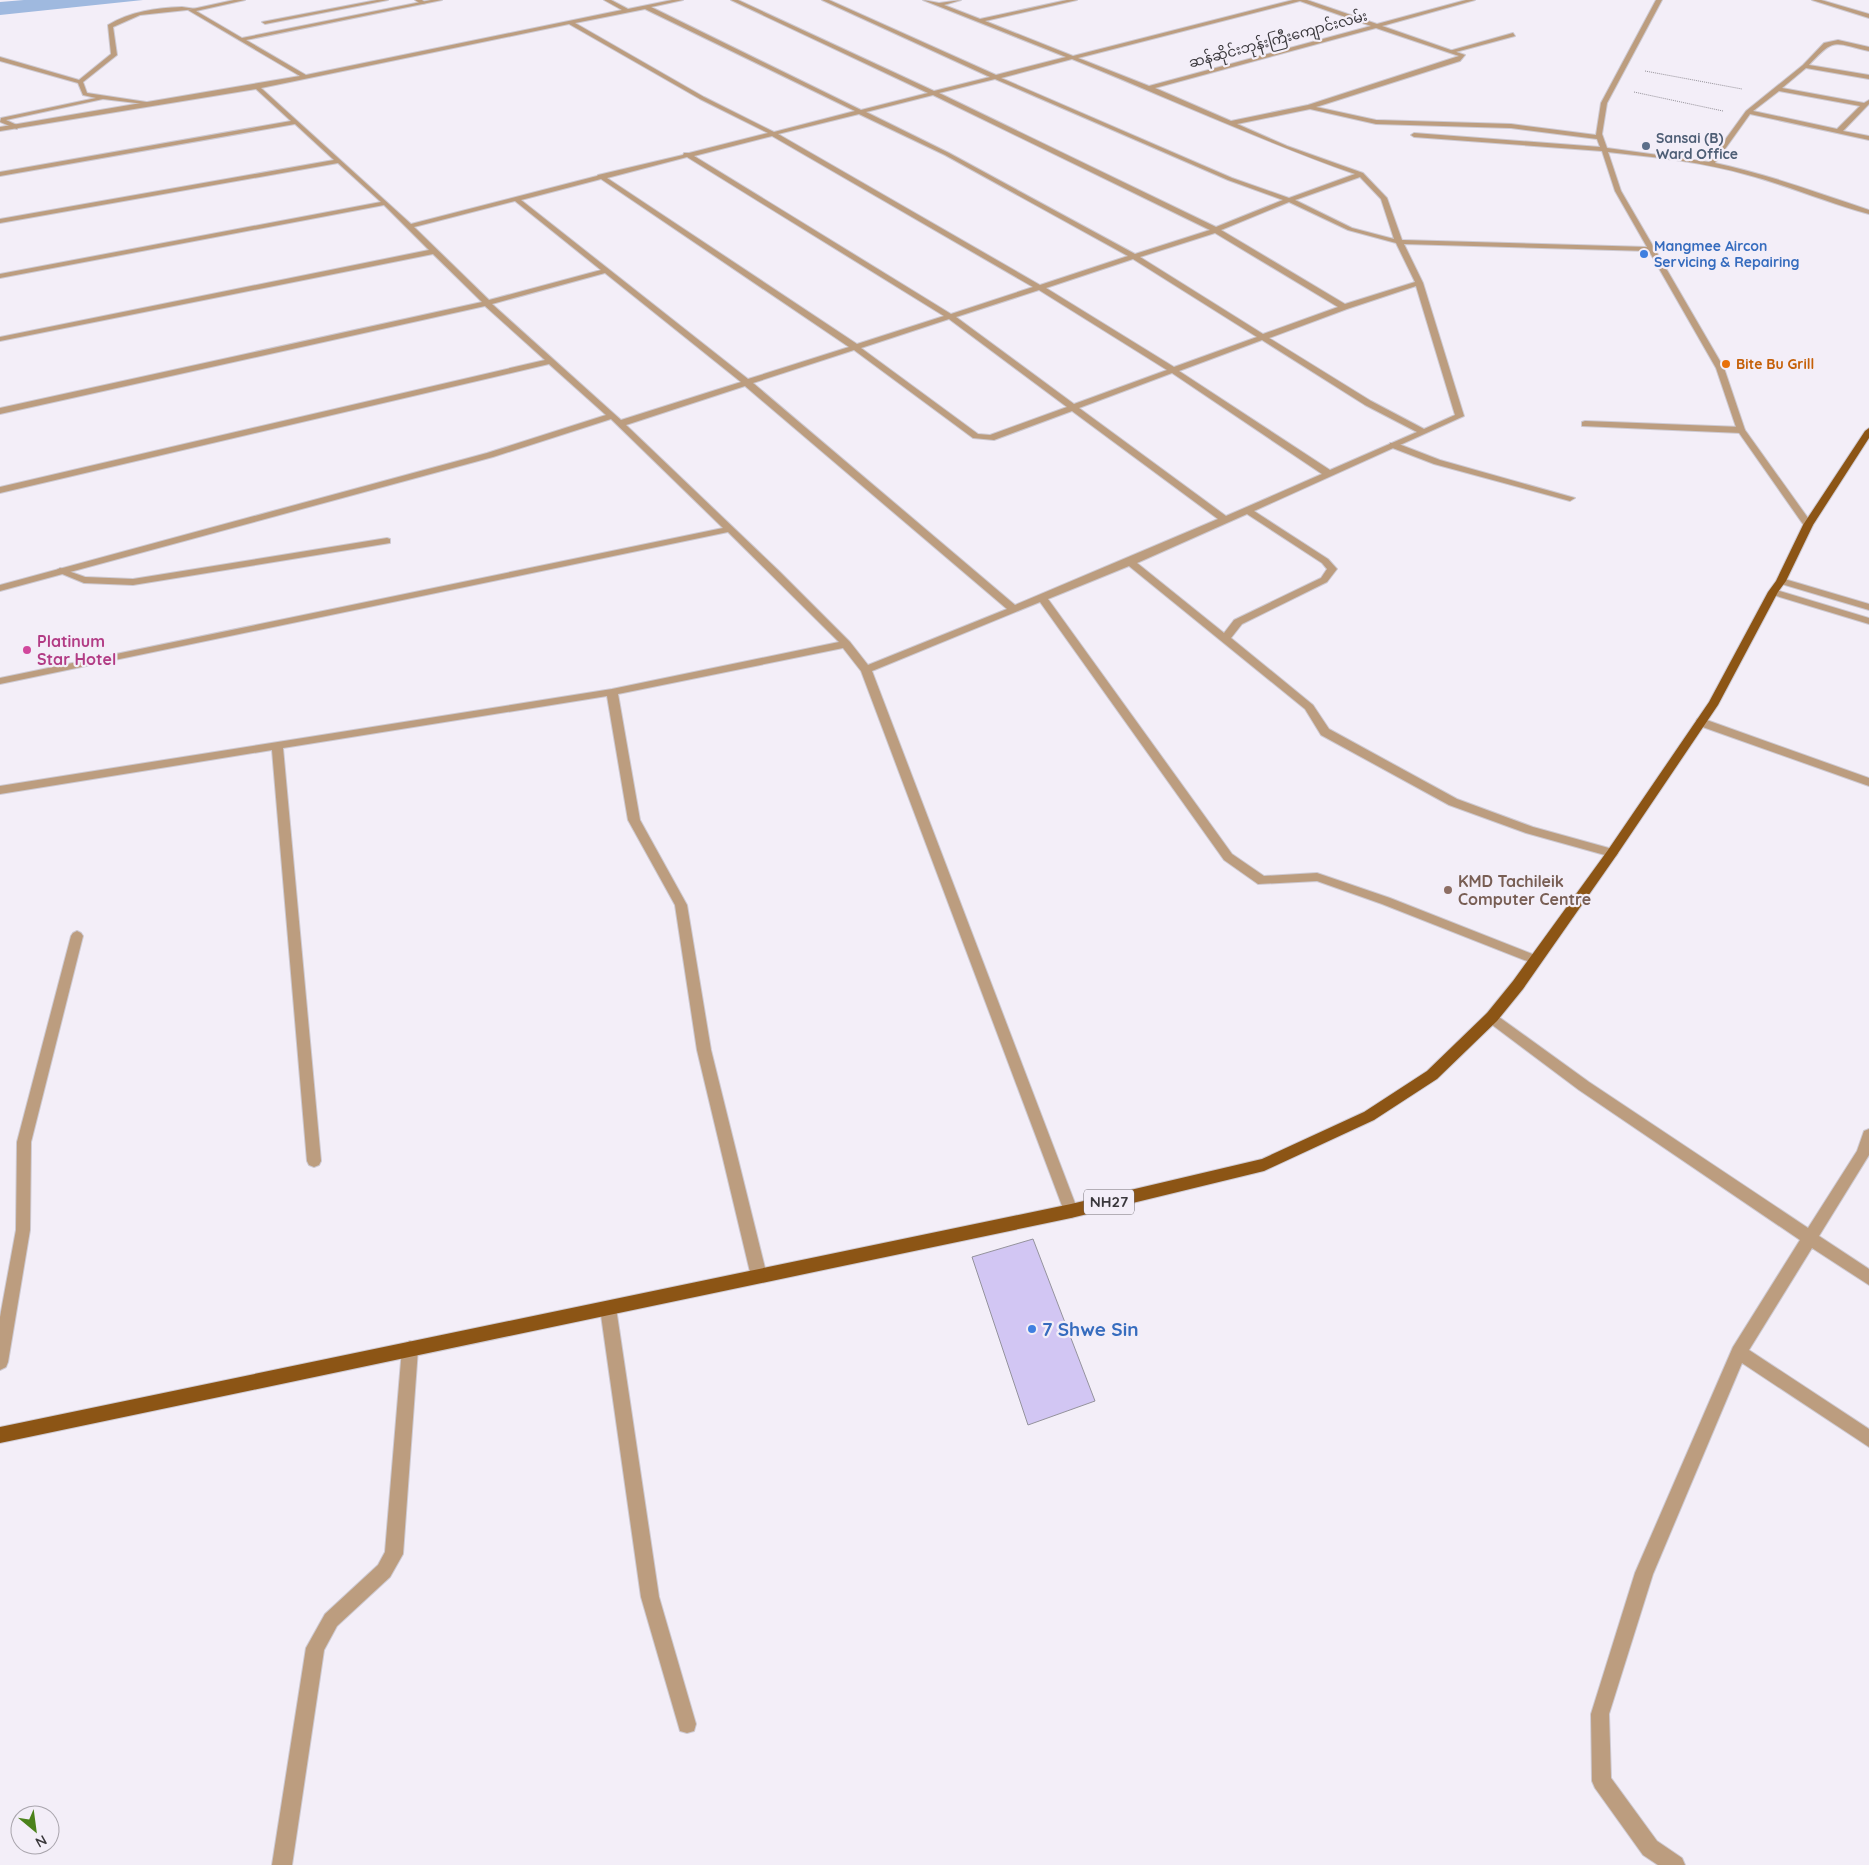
<svg xmlns="http://www.w3.org/2000/svg" width="1869" height="1865" font-family="Quicksand,'Noto Sans Myanmar',sans-serif">
  <rect width="100%" height="100%" fill="#f3eef8"/>
  <path fill="#9fb9df" d="M24,0H143L0,15V2Z"/>
  <path fill="#d2c6f3" stroke="#94929c" d="M1033,1239L1095,1401L1028,1425L972,1257Z"/>
  <g fill="none" stroke-linecap="round" stroke-linejoin="round">
    <g stroke="#cecad2" stroke-width="2">
      <path id="service" d="M377,0H388L265,24L262,22Z
        M415,0H422L426,3L421,4Z
        M182,7L196,9L140,15L113,27L117,55L83,82L87,93L153,103V105L103,99L6,120L19,126L17,129L0,122L1,118L96,98L83,95L78,83L0,61V57L79,80L111,54L108,25C131,11 156,8 182,7Z
        M1513,33L1515,36L1452,53L1449,51Z
        M1585,421L1741,427L1745,430L1741,433L1582,426V422Z
        M1390,443H1396L1440,460L1575,498L1570,501L1434,464L1390,447Z
        M387,538L390,539V543L133,585L84,583L55,571L60,568L85,577L133,579Z
        M1773,589L1869,618V624L1770,594V590Z"/>
    </g>
    <g stroke="#cecad2" stroke-width="2">
      <path id="minor" d="M234,0H245L196,11L242,38L431,0H442L246,40L306,75L622,10L604,0H611L628,9L672,0H683L651,7L861,110L928,93L731,0H738L934,91L990,77L822,0H829L996,75L1066,57L923,0L939,3L961,0L944,5L980,19L1067,0H1077L985,21L1073,56L1293,0H1307L1377,24L1466,0H1475L1382,26L1465,55L1460,61L1316,107L1376,120L1511,124L1596,135L1601,103L1656,0H1662L1607,103L1602,134L1607,148L1709,162L1746,111L1803,65L1824,43L1838,40L1869,47V51C1833,43 1835,37 1809,65L1869,75V79L1806,68L1782,88L1864,103L1869,100V104L1843,131L1869,136V140L1750,114L1715,163C1767,174 1818,193 1869,210V214C1828,203 1789,186 1748,175C1703,162 1655,157 1608,152L1621,191L1724,368L1745,430L1813,525L1811,527H1805L1737,430L1716,368L1649,251L1404,244L1423,283L1464,416L1254,511L1328,559L1337,569L1327,582L1242,624L1231,638L1313,705L1329,729L1457,799L1533,827L1616,850L1618,853L1616,856L1612,857L1526,833L1449,805L1321,735L1305,709L1129,566L1048,599L1232,854L1264,876L1317,873L1390,898L1540,957L1542,960L1540,963H1532L1382,904L1317,881L1258,884L1224,860L1040,602L872,671L1078,1211L1076,1216L1071,1218L1066,1216L1064,1211L861,671L843,648L618,694L640,820L687,905L711,1050L767,1276L764,1281L759,1283L754,1281L751,1276L697,1050L675,905L628,820L607,696L283,748L321,1161L319,1165L314,1167L309,1165L307,1161L272,750L0,794V786L612,689L839,642L728,532L0,684V678L723,528L611,419L493,457L0,591V585L487,453L606,415L549,364L0,493V487L545,360L485,306L0,414V408L482,302L433,254L0,341V337L429,250L384,205L0,278V274L381,202L338,163L0,223V219L334,160L295,124L0,176V172L291,121L256,89L0,131V127L300,76L188,10ZM1300,1L1371,26L1149,86L1078,58ZM645,9L855,111L774,132L704,97L575,23ZM569,24L700,99L768,133L689,153H684L683,155L598,175L597,176L411,224L261,88ZM1376,28L1459,56L1308,105L1231,121L1155,88ZM1072,59C1166,97 1259,140 1355,174L1289,198L1232,178L1001,78ZM995,79L1228,180L1283,200L1216,227L939,93ZM1779,91L1860,106L1837,129L1753,111ZM933,95L1210,230L1135,254L949,153L866,112ZM1310,109L1376,124L1511,128L1597,139L1600,147L1414,133L1411,135L1414,137L1602,151L1615,191L1647,247L1402,240L1387,198L1363,173L1287,146L1237,124ZM859,114L945,155L1128,256L1040,285L778,134ZM772,136L1033,287L951,314L694,156ZM687,157L944,316L857,344L607,178ZM1360,177L1381,199L1394,239L1352,228L1295,200ZM601,179L849,347L748,379L521,200ZM515,201L601,270L489,300L414,227ZM1289,202L1348,230L1396,243L1415,282L1345,304L1221,230ZM1215,233L1338,307L1263,334L1140,257ZM1133,259L1257,337L1174,367L1046,288ZM605,273L741,382L621,420L492,304ZM1416,286L1455,415L1424,429L1371,401L1269,338L1347,309ZM1039,290L1167,370L1074,404L956,317ZM949,319L1067,407L990,435L978,434L861,348ZM1262,340L1365,405L1417,432L1330,470L1179,371ZM854,350L973,438L994,440L1072,411L1218,519L1015,605L753,383ZM1172,373L1322,474L1226,516L1079,408ZM745,386L1007,609L868,665L850,642L780,572L626,425ZM1247,514L1322,563L1327,569L1321,578L1234,620L1224,633L1137,563Z
        M1812,0H1821L1869,14V18Z
        M1781,578L1869,604V610L1778,583V579Z
        M1701,718L1869,778V786L1697,725L1696,722L1697,719Z
        M77,931L81,933L83,936L31,1142L30,1230L8,1362L6,1367L0,1370V1317L16,1230L17,1142L71,936L73,933Z
        M1492,1012L1589,1082L1808,1228L1857,1151L1864,1131L1869,1129V1155L1819,1236L1869,1269V1285L1812,1248L1749,1350L1869,1429V1447L1742,1363L1653,1574L1609,1714L1611,1778L1657,1841L1682,1858L1685,1865H1658L1643,1855L1595,1788L1592,1781L1591,1714L1635,1573L1733,1347L1800,1240L1579,1090L1487,1021L1485,1017L1487,1013Z
        M608,1301L613,1303L616,1308L659,1597L696,1724L694,1731L687,1733L680,1731L678,1724L641,1597L600,1308L603,1303Z
        M410,1341L416,1344L418,1349L403,1554L390,1577L337,1626L324,1650L292,1865H272L306,1648L325,1614L378,1565L385,1552L402,1349L404,1344Z"/>
    </g>
    <g stroke="#cecad2" stroke-width="2">
      <path id="primary" d="M1869,428V438L1813,525L1786,581L1778,592L1718,705L1616,856L1523,989L1497,1021L1437,1079L1374,1120L1264,1171L1071,1218L0,1443V1427L1071,1204L1262,1159L1364,1112L1427,1071L1487,1013L1513,981L1608,850L1709,702L1768,592L1776,581L1803,525L1865,431Z"/>
    </g>
    <path stroke="#939097" stroke-width="1" stroke-dasharray="1 1" stroke-linecap="butt" d="M1645,71L1742,89
      M1634,92L1723,111"/>
    <use href="#service" fill="#bc9d7f" fill-rule="evenodd"/>
    <use href="#minor" fill="#bc9d7f" fill-rule="evenodd"/>
    <use href="#primary" fill="#8c5515" fill-rule="evenodd"/>
  </g>
  <circle fill="#5c6f8a" stroke="#f3eef8" stroke-width="2" cx="1646" cy="146" r="5"/>
  <g fill="#3f7fe0" stroke="#f3eef8" stroke-width="2">
    <circle cx="1644" cy="254" r="5"/>
    <circle cx="1032" cy="1329" r="5"/>
  </g>
  <circle fill="#e8710a" stroke="#f3eef8" stroke-width="2" cx="1726" cy="364" r="5"/>
  <circle fill="#d1479c" stroke="#f3eef8" stroke-width="2" cx="27" cy="650" r="5"/>
  <circle fill="#8d6e63" stroke="#f3eef8" stroke-width="2" cx="1448" cy="890" r="5"/>
  <g text-anchor="middle" stroke-width="4.5" stroke-linejoin="round" paint-order="stroke">
    <g font-size="14" fill="#3a383c" stroke="#f3eef8">
      <text transform="translate(1278 39) rotate(-15)" y="5">ဆန်ဆိုင်းဘုန်းကြီးကျောင်းလမ်း</text>
    </g>
    <g font-size="14" font-weight="bold" fill="#4e5e75" stroke="#f3eef8" text-anchor="start">
      <text x="1656" y="143">Sansai (B)<tspan x="1656" dy="16">Ward Office</tspan></text>
    </g>
    <g font-size="14" font-weight="bold" fill="#366cbe" stroke="#f3eef8" text-anchor="start">
      <text x="1654" y="251">Mangmee Aircon<tspan x="1654" dy="16">Servicing &amp; Repairing</tspan></text>
    </g>
    <g font-size="14" font-weight="bold" fill="#c56008" stroke="#f3eef8" text-anchor="start">
      <text x="1736" y="369">Bite Bu Grill</text>
    </g>
    <rect fill="#f3eef8" stroke="#726f74" stroke-width="1" x="1084" y="1189.5" width="50" height="25" rx="4"/>
    <g font-size="15" font-weight="bold" fill="#3a383c">
      <text x="1109" y="1207">NH27</text>
    </g>
    <g font-size="16" font-weight="bold" fill="#b23c85" stroke="#f3eef8" text-anchor="start">
      <text x="37" y="647">Platinum<tspan x="37" dy="18">Star Hotel</tspan></text>
    </g>
    <g font-size="16" font-weight="bold" fill="#785e54" stroke="#f3eef8" text-anchor="start">
      <text x="1458" y="887">KMD Tachileik<tspan x="1458" dy="18">Computer Centre</tspan></text>
    </g>
    <g font-size="19" font-weight="bold" fill="#366cbe" stroke="#f3eef8" text-anchor="start">
      <text x="1042" y="1336">7 Shwe Sin</text>
    </g>
  </g>
  <g transform="translate(35 1830) rotate(151)"><circle r="24" fill="#f3eef8" stroke="#a9a5ad"/>
  <path d="M0-4L9 19L0 12L-9 19Z" fill="#4b821b"/>
  <text y="-8" font-size="14" font-weight="bold" text-anchor="middle" fill="#3a383c">N</text>
  </g>
</svg>
